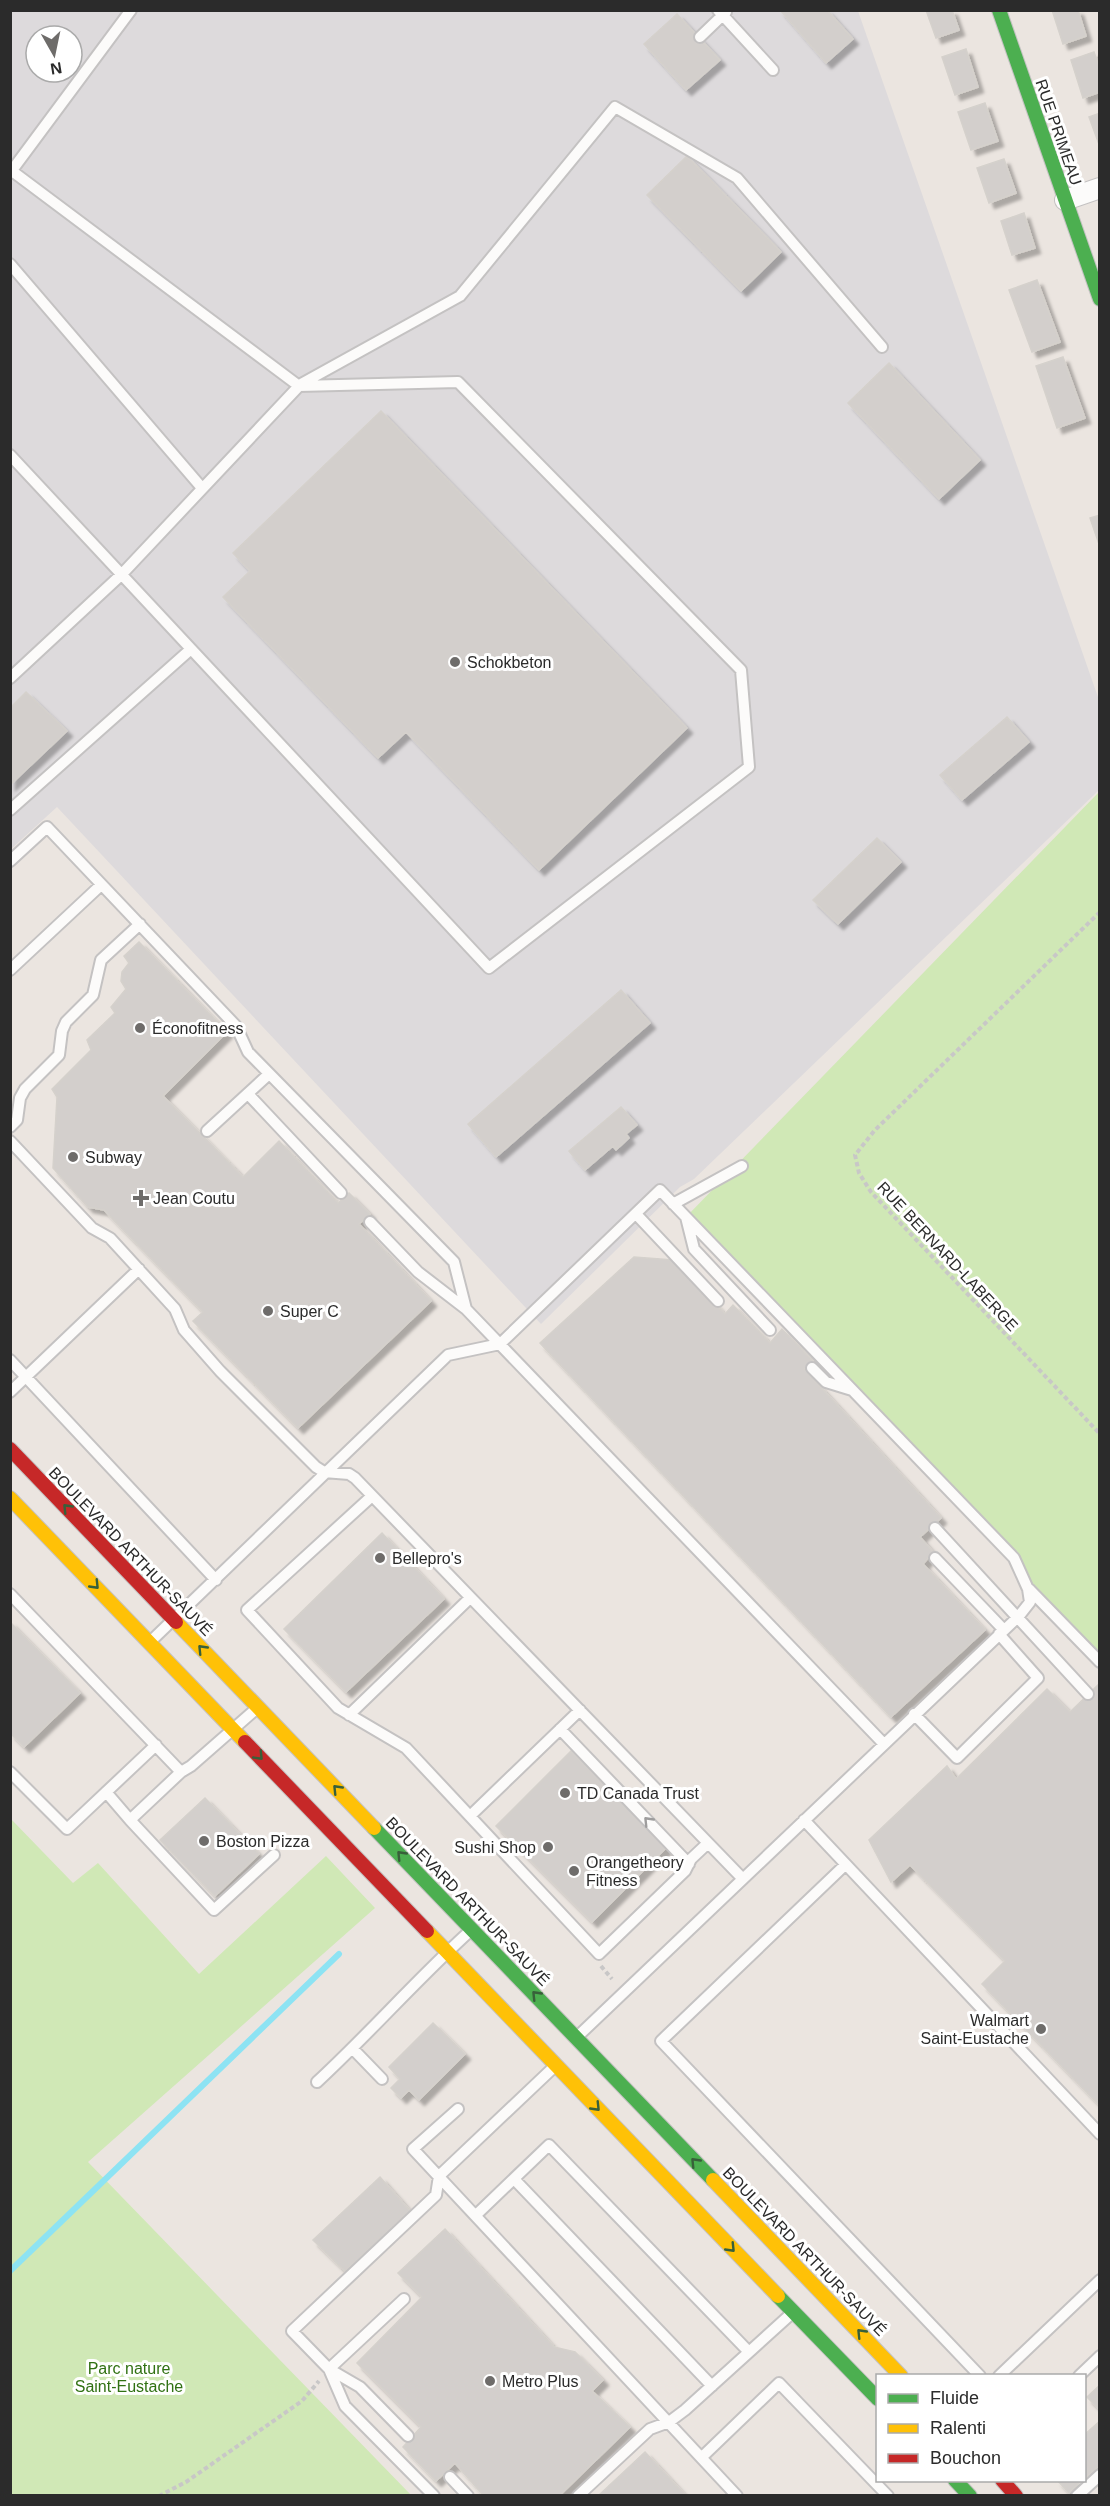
<svg xmlns="http://www.w3.org/2000/svg" width="1110" height="2506" font-family="Helvetica,sans-serif">
  <defs>
    <filter id="shadow"><feDropShadow dx="5.5" dy="5.5" stdDeviation="1.5" flood-color="#0004"/></filter>
  </defs>
  <rect width="100%" height="100%" fill="#ebe5e0"/>
  <path fill="#dddadc" fill-rule="evenodd" d="M11,11H858L1099,700V790L694,1179L680,1187L541,1324L57,807L11,849ZM36,36H72V72H36Z"/>
  <path fill="#d0e8b6" d="M1099,792V1658L686,1217Z
    M10,1818L73,1883L98,1863L199,1974L326,1856L375,1908L88,2162L411,2495H11Z"/>
  <g fill="none" stroke-linecap="round" stroke-linejoin="round">
    <path stroke="#8de3f3" stroke-width="6" d="M10,2271L339,1954"/>
  </g>
  <path fill="#d3cfcc" stroke="#d5d1cc" stroke-width="1.5" filter="url(#shadow)" d="M780,10H827L853,39L826,63Z
    M926,10H952L959,30L936,38Z
    M1052,10H1078L1086,36L1063,44Z
    M677,14L720,60L686,90L644,44Z
    M966,49L978,87L955,95L942,57Z
    M1094,52L1100,69V92L1083,98L1071,60Z
    M985,103L998,141L971,150L958,112Z
    M1100,113V147L1089,117Z
    M687,156L781,252L741,291L647,195Z
    M1004,159L1016,193L989,203L977,168Z
    M1024,213L1035,248L1012,255L1001,221Z
    M1037,280L1060,342L1032,352L1009,290Z
    M1063,357L1085,418L1057,428L1036,366Z
    M889,363L980,460L939,499L848,403Z
    M381,411L687,728L539,870L406,732L378,758L223,597L250,571L233,553Z
    M1100,515V547L1090,518Z
    M26,692L67,731L10,785V708Z
    M1007,717L1029,742L962,800L940,775Z
    M877,838L901,862L838,924L813,900Z
    M139,942L227,1032L163,1096L243,1177L279,1141L338,1203L349,1193L370,1214L359,1224L431,1301L298,1428L193,1321L203,1312L104,1210L88,1207L53,1168L57,1097L52,1089L91,1050L87,1040L115,1013L111,1007L126,989L121,981L122,972L129,963L124,956Z
    M621,990L650,1023L496,1157L468,1124Z
    M621,1107L637,1125L626,1134L629,1138L616,1150L613,1146L585,1170L569,1151Z
    M634,1257L673,1260L725,1314L733,1305L770,1343L782,1329L813,1361L804,1369L941,1518L920,1537L933,1552L923,1564L985,1630L891,1717L540,1343Z
    M382,1533L444,1599L346,1692L284,1629Z
    M10,1622L80,1693L24,1747L10,1733Z
    M1100,1683V2106L982,1984L1005,1961L910,1865L891,1882L869,1840L947,1766L956,1779L1047,1689L1070,1712Z
    M571,1751L667,1847L592,1922L496,1826Z
    M205,1798L259,1854L215,1896L160,1840Z
    M433,2023L465,2054L419,2100L409,2090L401,2098L391,2088L400,2079L389,2067Z
    M380,2177L410,2211L345,2271L313,2240Z
    M445,2229L554,2347L575,2352L603,2380L592,2391L630,2427L559,2496H484L455,2463L436,2481L403,2447L421,2427L357,2363L422,2297L398,2273Z
    M1100,2385V2410L1087,2397Z
    M1100,2421V2465L1084,2479V2435Z
    M645,2452L686,2496H598Z
    M1057,2480H1082L1069,2493Z"/>
  <g fill="none" stroke-linecap="round" stroke-linejoin="round">
    <g stroke="#c4c2c2" stroke-width="14">
      <path id="lane" d="M718,10L773,70
        M700,37L726,12
        M10,173L131,10
        M10,264L202,488
        M301,384L460,296L615,107L737,178L882,347
        M10,455L489,968L749,767L741,670L458,382L299,386
        M10,678L122,574L299,386L12,171
        M10,810L191,649
        M10,861L47,827L236,1026L248,1052L454,1262L466,1309L883,1743
        M10,970L101,885
        M248,1094L341,1193
        M10,1127L17,1120L20,1098L25,1089L59,1055L62,1031L66,1022L93,995L101,960L140,924
        M207,1131L269,1074
        M10,1141L92,1228L110,1238L175,1309L184,1330L220,1371L316,1467L324,1472L349,1474L355,1478L743,1879
        M673,1204L742,1166
        M636,1214L718,1301
        M686,1217L694,1249L770,1330
        M370,1222L418,1272L466,1309
        M10,1360L216,1580
        M812,1368L826,1382L852,1390
        M10,1392L139,1269
        M372,1496L247,1610L338,1708L406,1748L599,1954L685,1871L691,1859L708,1843
        M935,1528L1088,1694
        M935,1558L1004,1630
        M1029,1589L1100,1662
        M10,1594L181,1772L130,1820L214,1910L274,1855
        M151,1641L448,1355L500,1344L660,1190L1014,1558L1028,1589L1030,1602L1019,1616L578,2036
        M914,1714L957,1758L1038,1678L999,1634
        M349,1715L470,1598
        M560,1729L689,1864
        M10,1772L67,1829L156,1745
        M181,1772L191,1766L256,1709
        M106,1792L130,1820
        M470,1816L580,1710
        M804,1820L1100,2134
        M845,1865L661,2041L980,2376
        M353,2049L382,2079
        M317,2082C370,2033 417,1979 470,1931
        M458,2109L413,2149L737,2496
        M514,2179L712,2386
        M476,2215L549,2145L749,2352
        M404,2299L329,2369L292,2331L436,2195L439,2176L554,2067
        M329,2369L345,2406L434,2496
        M329,2369L360,2387L408,2436
        M999,2376L1100,2280
        M1079,2376L1100,2356
        M702,2457L779,2383L888,2496
        M450,2477L468,2496
        M578,2496L650,2429L669,2422L685,2410L791,2314
        M1077,2496L1100,2475"/>
    </g>
    <g stroke="#c4c2c2" stroke-width="22">
      <path id="street" d="M1065,200L1100,188"/>
    </g>
    <g stroke="#c4c2c2" stroke-width="16">
      <path id="fast" d="M999,10L1100,299
        M374,1828L713,2180
        M778,2296L878,2399
        M955,2480L970,2496"/>
    </g>
    <g stroke="#c4c2c2" stroke-width="16">
      <path id="slow" d="M10,1498L245,1742
        M176,1622L374,1828
        M427,1931L778,2296
        M713,2180L901,2376"/>
    </g>
    <g stroke="#c4c2c2" stroke-width="16">
      <path id="jam" d="M10,1449L176,1622
        M245,1742L427,1931
        M1002,2480L1016,2496"/>
    </g>
    <path stroke="#c8c7c7" stroke-width="4" stroke-dasharray="4.5 3" stroke-linecap="butt" d="M1100,912L875,1130L855,1155L859,1173L871,1192L1100,1434
      M601,1966L612,1979
      M159,2496L186,2482L302,2401L319,2381"/>
    <use href="#lane" stroke="#fcfbfa" stroke-width="10"/>
    <use href="#street" stroke="#fcfbfa" stroke-width="20"/>
    <use href="#fast" stroke="#4caf50" stroke-width="14"/>
    <use href="#slow" stroke="#ffc107" stroke-width="14"/>
    <use href="#jam" stroke="#c62828" stroke-width="14"/>
  </g>
  <defs><path id="oneway-chevron" d="M-2-3.5L2.5 0L-2 3.5" fill="none" stroke-width="1.6" stroke-linecap="round" stroke-linejoin="round" transform="scale(1.5)"/></defs>
  <g stroke="#38603a">
    <use href="#oneway-chevron" transform="translate(67 1508) rotate(-134)"/>
    <use href="#oneway-chevron" transform="translate(95 1585) rotate(46)"/>
    <use href="#oneway-chevron" transform="translate(202 1649) rotate(-134)"/>
    <use href="#oneway-chevron" transform="translate(259 1756) rotate(46)"/>
    <use href="#oneway-chevron" transform="translate(337 1789) rotate(-134)"/>
    <use href="#oneway-chevron" transform="translate(401 1855) rotate(-134)"/>
    <use href="#oneway-chevron" transform="translate(536 1995) rotate(-134)"/>
    <use href="#oneway-chevron" transform="translate(596 2107) rotate(46)"/>
    <use href="#oneway-chevron" transform="translate(695 2162) rotate(-134)"/>
    <use href="#oneway-chevron" transform="translate(731 2248) rotate(46)"/>
    <use href="#oneway-chevron" transform="translate(861 2333) rotate(-134)"/>
  </g>
  <use stroke="#9e9d9d" href="#oneway-chevron" transform="translate(648 1821) rotate(-134)"/>
  <g fill="#6e6c6a" stroke="#fff" stroke-width="2">
    <circle cx="455" cy="662" r="6"/>
    <circle cx="140" cy="1028" r="6"/>
    <circle cx="73" cy="1157" r="6"/>
    <path d="M138 1189h6v6h6v6h-6v6h-6v-6h-6v-6h6z"/>
    <circle cx="268" cy="1311" r="6"/>
    <circle cx="380" cy="1558" r="6"/>
    <circle cx="565" cy="1793" r="6"/>
    <circle cx="204" cy="1841" r="6"/>
    <circle cx="548" cy="1847" r="6"/>
    <circle cx="574" cy="1871" r="6"/>
    <circle cx="1041" cy="2029" r="6"/>
    <circle cx="490" cy="2381" r="6"/>
  </g>
  <g text-anchor="middle" stroke-width="6" stroke-linejoin="round" paint-order="stroke">
    <g font-size="16" fill="#2b2b2b" stroke="#fff">
      <text transform="translate(1059 132) rotate(71)" y="6">RUE PRIMEAU</text>
      <text transform="translate(948 1256) rotate(47)" y="6">RUE BERNARD-LABERGE</text>
      <text transform="translate(131 1551) rotate(46)" y="6">BOULEVARD ARTHUR-SAUVÉ</text>
      <text transform="translate(468 1901) rotate(46)" y="6">BOULEVARD ARTHUR-SAUVÉ</text>
      <text transform="translate(805 2251) rotate(46)" y="6">BOULEVARD ARTHUR-SAUVÉ</text>
    </g>
    <g font-size="16" fill="#2b2b2b" stroke="#fff" text-anchor="start">
      <text x="467" y="668">Schokbeton</text>
      <text x="152" y="1034">Éconofitness</text>
      <text x="85" y="1163">Subway</text>
      <text x="153" y="1204">Jean Coutu</text>
      <text x="280" y="1317">Super C</text>
      <text x="392" y="1564">Bellepro's</text>
      <text x="577" y="1799">TD Canada Trust</text>
      <text x="216" y="1847">Boston Pizza</text>
      <text x="536" y="1853" text-anchor="end">Sushi Shop</text>
      <text x="586" y="1868">Orangetheory<tspan x="586" dy="18">Fitness</tspan></text>
      <text x="1029" y="2026" text-anchor="end">Walmart<tspan x="1029" dy="18">Saint-Eustache</tspan></text>
      <text x="502" y="2387">Metro Plus</text>
    </g>
    <g font-size="16" fill="#307113" stroke="#fff">
      <text x="129" y="2374">Parc nature<tspan x="129" dy="18">Saint-Eustache</tspan></text>
    </g>
  </g>
  <rect width="1110" height="2506" fill="none" stroke="#2b2b2b" stroke-width="24"/>
  <rect x="876" y="2374" width="210" height="108" fill="#ffffff" stroke="#aaaaaa" stroke-width="1.5"/>
  <rect x="888" y="2394" width="30" height="9" fill="#4caf50" stroke="#aaaaaa" stroke-width="1.5"/>
  <text x="930" y="2404" font-size="18" fill="#2b2b2b">Fluide</text>
  <rect x="888" y="2424" width="30" height="9" fill="#ffc107" stroke="#aaaaaa" stroke-width="1.5"/>
  <text x="930" y="2434" font-size="18" fill="#2b2b2b">Ralenti</text>
  <rect x="888" y="2454" width="30" height="9" fill="#c62828" stroke="#aaaaaa" stroke-width="1.5"/>
  <text x="930" y="2464" font-size="18" fill="#2b2b2b">Bouchon</text>
  <g transform="translate(54 54) rotate(171)"><circle r="28" fill="#ffffff" stroke="#aaaaaa" stroke-width="1.5"/>
  <path d="M0-4.5L10 22L0 15L-10 22Z" fill="#6e6c6a"/>
  <text y="-9" font-size="16" font-weight="bold" text-anchor="middle" fill="#2b2b2b">N</text>
  </g>
</svg>
